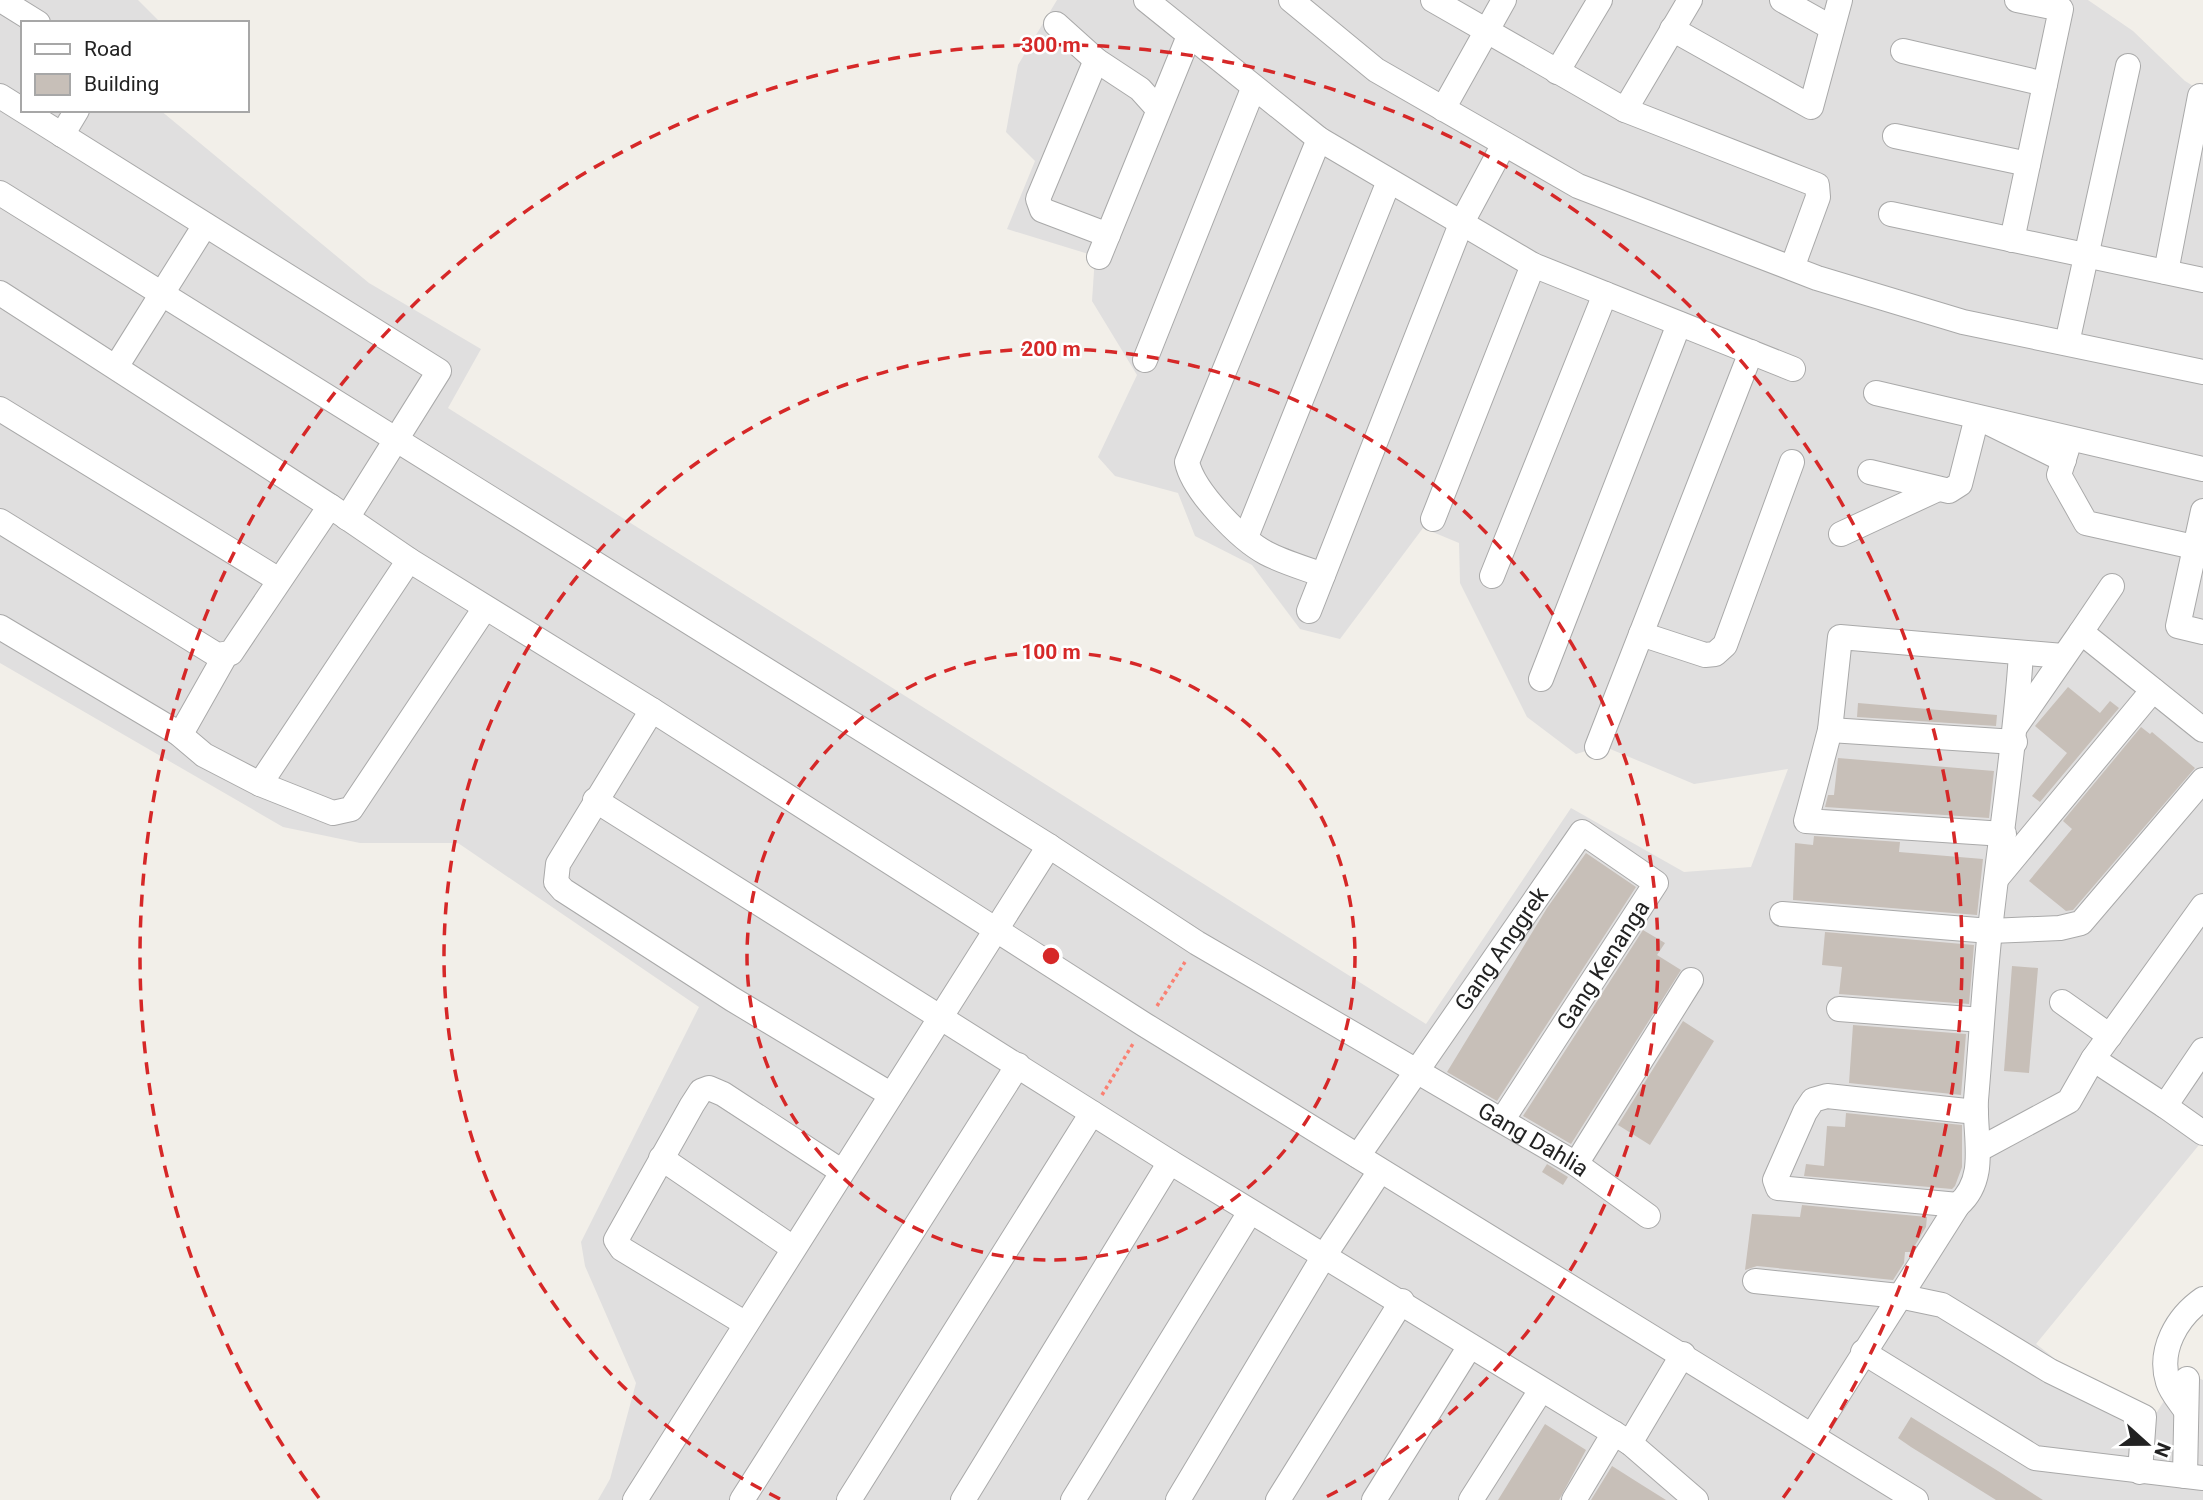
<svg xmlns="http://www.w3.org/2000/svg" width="2203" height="1500" font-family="Roboto,sans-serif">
  <rect width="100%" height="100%" fill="#f2efe9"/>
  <path fill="#e0dfdf" d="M0,0H138L161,23H23V110H160L369,283L481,349L448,408L1426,1024L1571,808L1684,872L1751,867L1788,769L1694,784L1603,746L1576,754L1527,717L1460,583L1459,543L1423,528L1340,639L1300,629L1252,565L1195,536L1178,493L1115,476L1098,457L1137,375L1092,301L1095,256L1007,229L1035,161L1006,132L1018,65L1057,0H2088L2133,31L2185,81L2203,92V1140L2036,1344L2104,1397L2157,1412L2183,1371L2203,1380V1500H598L610,1479L636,1383L585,1266L581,1242L699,1007L458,843H360L283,827L0,663Z"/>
  <path fill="#c7bfb8" d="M2068,687L2100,713L2110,701L2119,708L2040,802L2032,796L2067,753L2035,726Z
    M1858,703L1997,715L1996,726L1857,717Z
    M2141,727L2150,734L2152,732L2195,768L2073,910L2066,911L2029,881L2072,829L2063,821Z
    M1838,758L1994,771L1989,818L1825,807L1828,795H1834Z
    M1814,836L1900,842L1899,852L1983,859L1977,915L1793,900L1795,843L1813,845Z
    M1586,853L1636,887L1497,1101L1447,1072L1547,908Z
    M1643,930L1665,943L1657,955L1681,970L1571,1144L1523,1116Z
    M1825,932L1974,945L1969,1004L1839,994L1842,967L1822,965Z
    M2012,966L2038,968L2029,1073L2004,1071Z
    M1683,1021L1714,1041L1650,1145L1618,1125Z
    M1853,1025L1966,1034L1961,1095L1849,1083Z
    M1846,1113L1962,1125V1167L1955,1186L1952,1189L1804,1176L1806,1164L1824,1166L1827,1126L1845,1127Z
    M1547,1164L1568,1177L1563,1185L1542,1172Z
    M1802,1205L1927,1217L1926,1227L1911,1252H1905L1904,1263L1893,1280L1757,1266L1745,1270L1752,1214L1800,1217Z
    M1911,1417L1998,1471L2043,1500H1996L1911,1447L1898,1438Z
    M1545,1424L1586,1450L1559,1500H1498Z
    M1612,1466L1642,1485L1666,1500H1591Z"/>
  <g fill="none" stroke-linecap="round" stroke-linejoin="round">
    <g stroke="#a9a9a9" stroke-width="26">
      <g id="street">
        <path d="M1,0L38,23"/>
        <path d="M1146,0L1319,139L1533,265L1793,369"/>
        <path d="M1291,0L1376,70L1578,186L1817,278L1963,322L2203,372"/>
        <path d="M1433,0L1625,110L1817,185L1818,197L1792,268"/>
        <path d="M1782,0L1832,28"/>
        <path d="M1056,24L1096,60L1140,89L1158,109"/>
        <path d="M1672,29L1811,107L1840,0"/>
        <path d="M1903,51L2045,84"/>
        <path d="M1096,60L1038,199L1042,210L1108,235"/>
        <path d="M1557,72L1600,0"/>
        <path d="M0,96L439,371L347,518"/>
        <path d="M1443,109L1504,0"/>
        <path d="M1625,110L1690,0"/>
        <path d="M62,135L77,110"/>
        <path d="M1895,136L2028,164"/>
        <path d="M1319,139L1187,462C1193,491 1240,539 1266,553C1283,562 1304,568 1323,575"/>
        <path id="s1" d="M0,193L1049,846L1197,943L1576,1164L1648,1216"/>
        <path d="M1891,214L2203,280"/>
        <path d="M2012,240L2061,9L2017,0"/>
        <path d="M1099,257L1189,36"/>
        <path d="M2166,272L2200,96"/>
        <path d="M0,293L330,506"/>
        <path d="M2067,343L2128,66"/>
        <path d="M1145,360L1253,89"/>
        <path d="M116,367L205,225"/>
        <path d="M1876,393L2203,469"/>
        <path d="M0,409L279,580"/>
        <path d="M2068,446L2059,475L2086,523L2203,549"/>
        <path d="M1870,472L1949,491L1960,484L1977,417L2064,460"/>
        <path d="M2203,511L2178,626L2203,632"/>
        <path d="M1433,519L1533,265"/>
        <path d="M0,521L217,655L231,653L330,506L409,560L652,710L1145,1025L1916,1500"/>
        <path d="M1841,534L1938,489"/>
        <path d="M1246,537L1389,181"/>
        <path d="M1492,576L1605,294"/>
        <path d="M1309,611L1461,224L1504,144"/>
        <path d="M0,627L178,733L182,732L225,656"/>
        <path d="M2081,632L2112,586"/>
        <path d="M1641,634L1705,655L1715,654L1725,645L1792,462"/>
        <path d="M1541,679L1679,324"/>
        <path d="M652,710L558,864L556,882L563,890L732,999L890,1094"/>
        <path d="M2016,726L2081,632L2203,730"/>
        <path d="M1830,730L2015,742"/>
        <path d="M178,733L204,755L260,784L333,813L351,809L485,608"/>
        <path d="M1597,747L1751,352"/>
        <path d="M260,784L409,560"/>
        <path d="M595,800L1170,1162L1630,1443L1696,1500"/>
        <path d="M2004,834L1806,821L1830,730L1840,637L2063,656"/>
        <path d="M1997,878L2153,690"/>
        <path d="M1782,914L1990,931L2060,928L2081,923L2203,780"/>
        <path d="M2062,1002L2110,1036"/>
        <path d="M1839,1009L1982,1020"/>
        <path d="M2093,1059L2165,1106L2203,1050"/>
        <path d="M2165,1106L2203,1133"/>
        <path d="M1978,1150L2069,1101L2093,1059L2203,906"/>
        <path id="s2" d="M1358,1156L1582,832L1656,883L1503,1119"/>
        <path d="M661,1158L793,1248"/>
        <path d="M1576,1164L1691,980"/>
        <path d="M1958,1205L1778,1188L1775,1180L1805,1112L1813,1100L1827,1096L1976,1112"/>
        <path d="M1755,1281L1899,1296L1942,1305L2050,1371L2144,1417L2140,1472"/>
        <path d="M746,1324L622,1249L616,1240L692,1105L701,1091L709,1088L723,1094L841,1171"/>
        <path d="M1863,1352L2035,1458L2203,1478"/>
        <path d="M2186,1411C2180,1402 2171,1392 2168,1382C2158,1350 2177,1317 2203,1299"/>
        <path d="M1813,1434L1958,1205C1989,1178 1974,1137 1976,1100C1981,1043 1984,986 1990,930C2000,838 2015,747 2021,654"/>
        <path d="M1630,1443L1683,1354"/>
        <path d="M2185,1476L2187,1379"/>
        <path d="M635,1500L1049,846"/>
        <path d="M742,1500L1018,1065"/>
        <path d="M849,1500L1092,1113"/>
        <path d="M963,1500L1170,1162"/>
        <path d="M1073,1500L1250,1212"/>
        <path d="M1178,1500L1324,1256L1380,1171"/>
        <path d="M1278,1500L1402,1301"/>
        <path d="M1374,1500L1470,1346"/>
        <path d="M1471,1500L1541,1390"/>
        <path d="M1574,1500L1614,1433"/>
      </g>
    </g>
    <path stroke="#fa8072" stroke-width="3.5" stroke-dasharray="3.5 3.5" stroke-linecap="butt" d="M1157,1006L1185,962
      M1102,1095L1134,1042"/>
    <use href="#street" stroke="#fff" stroke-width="24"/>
  </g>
  <g fill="none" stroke="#d62828" stroke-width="3.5" stroke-dasharray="12 9">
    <circle cx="1051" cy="956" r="304"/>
    <path d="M780 1499A607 607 0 1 1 1322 1499"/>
    <path d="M319 1498A911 911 0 1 1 1783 1498"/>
  </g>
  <g text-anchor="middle" stroke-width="5" stroke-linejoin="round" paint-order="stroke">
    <g font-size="23" fill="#222" stroke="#fff">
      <text dy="8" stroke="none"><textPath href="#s2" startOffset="252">Gang Anggrek</textPath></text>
      <text transform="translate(1603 965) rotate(-57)" y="8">Gang Kenanga</text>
      <text dy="8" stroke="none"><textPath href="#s1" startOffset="1802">Gang Dahlia</textPath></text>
    </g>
  </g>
  <circle cx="1051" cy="956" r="10" fill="#d62828" stroke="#fff" stroke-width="3.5"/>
  <g font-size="21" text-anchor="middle" font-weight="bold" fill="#d62828" stroke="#fff" stroke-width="5" stroke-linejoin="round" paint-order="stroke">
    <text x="1051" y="52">300 m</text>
    <text x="1051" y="356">200 m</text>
    <text x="1051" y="659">100 m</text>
  </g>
  <rect x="21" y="21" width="228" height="91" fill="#ffffff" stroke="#a7a7a7" stroke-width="2"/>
  <rect x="35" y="44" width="35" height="10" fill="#ffffff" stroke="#a7a7a7" stroke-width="2"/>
  <text x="84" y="56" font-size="21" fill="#222222">Road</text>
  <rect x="35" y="74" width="35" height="21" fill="#c7bfb8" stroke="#a7a7a7" stroke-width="2"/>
  <text x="84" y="91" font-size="21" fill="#222222">Building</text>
  <g transform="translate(2147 1444) rotate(111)" stroke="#ffffff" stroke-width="5" paint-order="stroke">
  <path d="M0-5L12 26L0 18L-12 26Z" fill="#222222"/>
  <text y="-10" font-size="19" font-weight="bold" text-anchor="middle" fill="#222222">N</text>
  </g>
</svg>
